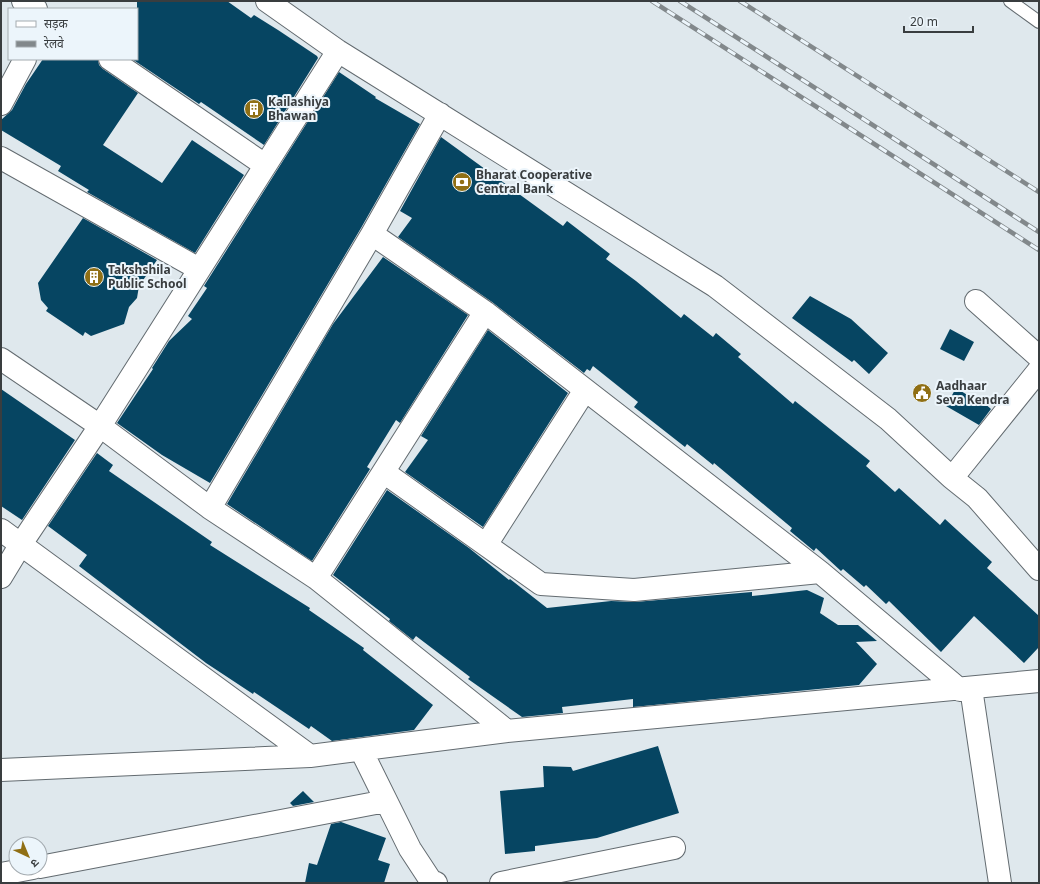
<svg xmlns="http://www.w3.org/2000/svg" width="1040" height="884" font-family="'Noto Sans','Noto Sans Devanagari',sans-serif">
  <rect width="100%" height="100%" fill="#dfe8ed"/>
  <path fill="#064562" d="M137,1H227L251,18L254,15L278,30L317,56L318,58L264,145L201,102L199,104L132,59H137Z
    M43,59H98L99,65L103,69L138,93L103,145L162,183L192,140L244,175L195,253L87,192L89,190L58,171L61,166L1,130V120L12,110L26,84Z
    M339,72L376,97L375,98L420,124L361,228L210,483L162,455L117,423L153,369L152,368L169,341L192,319L188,316L207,288L204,286Z
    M441,137L563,226L567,221L610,254L606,259L636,281L681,318L684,314L713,337L716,333L741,354L738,357L793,404L795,401L870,461L866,466L895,492L899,488L940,525L945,519L992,562L987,568L1039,616V647L1024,663L974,616L941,652L889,601L886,604L866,585L864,587L843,569L841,571L816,548L814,551L790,531L792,528L714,463L713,465L687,444L685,447L634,407L638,402L593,366L590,371L587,369L584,373L492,302L398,237L412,218L400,211Z
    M83,218L157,260L139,286L137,298L129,307L124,324L91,336L85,332L83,336L46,311L48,308L41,300L38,283Z
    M383,257L468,315L400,423L396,420L367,467L370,469L312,561L227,504L333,324Z
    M810,296L851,319L888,353L869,374L854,360L852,362L792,318Z
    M950,329L974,342L964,361L940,349Z
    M488,330L568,393L483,527L405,472L428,440L421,436Z
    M956,388L982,404L983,402L991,409L979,425L946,406Z
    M1,389L75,440L22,520L1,506Z
    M97,453L113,465L109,471L212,542L210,545L310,608L309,610L364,648L363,650L433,705L414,730L332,741L311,726L309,729L254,692L253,694L206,663L79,566L87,555L48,526Z
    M387,490L469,548L509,580L510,579L547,608L611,601L635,602L752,592V596L807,590L824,598L820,613L838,625H858L877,641L856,642L877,664L859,685L633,707V699L562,707L563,713L522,717L468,679L470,677L416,636L413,640L389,621L390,619L333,575Z
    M658,746L679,813L597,838L535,846V851L505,854L500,791L544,787L543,766L571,767L573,771Z
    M303,791L314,802L293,806L290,803Z
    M341,822L386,838L378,860L390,864L384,883H305L309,863L317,865L331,824Z"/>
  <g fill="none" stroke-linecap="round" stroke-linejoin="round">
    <g stroke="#636b70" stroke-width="14">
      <path id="service" d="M1010,1L1039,22"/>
    </g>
    <g stroke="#636b70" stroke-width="24">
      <path id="minor" d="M23,1L36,9
        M267,1L338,51L715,286L888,419L952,478L977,498L1039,569
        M110,59L265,165
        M1,104L25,59
        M1,158L199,269
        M372,234L485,312L820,572L960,690
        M976,301L1039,357
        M1,359L100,426L210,508L316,578L507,731
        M385,473L541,584L634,590L820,572
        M952,478L1039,370
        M210,508L372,234L440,114
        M1,530L310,756
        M486,545L585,390
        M1,577L21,544L100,426L338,51
        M316,578L485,312
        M971,688L1000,883
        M361,750L410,849L431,881L436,883
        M1,770L310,756L507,731L1039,681
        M40,867L386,801
        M1,874L33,868
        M501,883L674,848"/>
    </g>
    <use href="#service" stroke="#fff" stroke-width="12"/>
    <use href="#minor" stroke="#fff" stroke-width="22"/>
    <g stroke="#82888b" stroke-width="4.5">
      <path id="rail" d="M652,1L1039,250
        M680,1L1039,232
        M740,1L1039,192"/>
    </g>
    <use href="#rail" stroke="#ecf5fb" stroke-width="3" stroke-dasharray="9" stroke-linecap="butt"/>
  </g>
  <defs>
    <g id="building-disc" transform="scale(1)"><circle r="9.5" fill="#906f14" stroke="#ecf5fb"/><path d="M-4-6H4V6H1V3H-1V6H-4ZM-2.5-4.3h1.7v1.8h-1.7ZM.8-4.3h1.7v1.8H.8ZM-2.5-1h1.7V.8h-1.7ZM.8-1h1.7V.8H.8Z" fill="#fff"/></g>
    <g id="bank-disc" transform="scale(1)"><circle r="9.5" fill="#906f14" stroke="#ecf5fb"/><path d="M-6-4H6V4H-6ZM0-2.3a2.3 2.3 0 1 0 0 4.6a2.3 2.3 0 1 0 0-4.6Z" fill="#fff"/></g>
    <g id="civic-disc" transform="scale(1)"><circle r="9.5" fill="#906f14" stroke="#ecf5fb"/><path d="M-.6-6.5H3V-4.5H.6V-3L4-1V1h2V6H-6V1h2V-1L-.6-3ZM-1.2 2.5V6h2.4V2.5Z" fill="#fff"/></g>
  </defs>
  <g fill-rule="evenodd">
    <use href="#building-disc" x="254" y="109"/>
    <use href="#bank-disc" x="462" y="182"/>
    <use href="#building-disc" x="94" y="277"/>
    <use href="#civic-disc" x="922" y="393"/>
  </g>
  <g text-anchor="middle" stroke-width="4" stroke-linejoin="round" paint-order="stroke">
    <g font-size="12" font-weight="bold" fill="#393d3f" stroke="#ecf5fb" text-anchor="start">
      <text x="268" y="106">Kailashiya<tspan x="268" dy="14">Bhawan</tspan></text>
      <text x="476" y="179">Bharat Cooperative<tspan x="476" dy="14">Central Bank</tspan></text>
      <text x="108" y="274">Takshshila<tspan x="108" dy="14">Public School</tspan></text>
      <text x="936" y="390">Aadhaar<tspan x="936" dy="14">Seva Kendra</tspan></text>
    </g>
  </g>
  <rect width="1040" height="884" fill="none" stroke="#393d3f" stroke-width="4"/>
  <rect x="8" y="8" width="130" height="52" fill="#ecf5fb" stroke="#a4abb0"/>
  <rect x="16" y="21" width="20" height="6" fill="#ffffff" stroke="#a4abb0"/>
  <text x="44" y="28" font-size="12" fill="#393d3f">सड़क</text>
  <rect x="16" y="41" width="20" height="6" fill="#82888b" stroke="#a4abb0"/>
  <text x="44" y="48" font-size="12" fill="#393d3f">रेलवे</text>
  <g transform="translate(28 856) rotate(136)"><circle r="19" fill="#ecf5fb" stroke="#a4abb0"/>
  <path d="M0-3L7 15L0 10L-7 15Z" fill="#906f14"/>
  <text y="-6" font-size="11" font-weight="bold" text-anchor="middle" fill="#393d3f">उ</text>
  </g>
  <path d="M904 26v6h69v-6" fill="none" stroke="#393d3f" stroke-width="2"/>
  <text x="910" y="26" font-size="12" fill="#393d3f" stroke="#ecf5fb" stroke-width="3" paint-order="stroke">20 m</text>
</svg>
